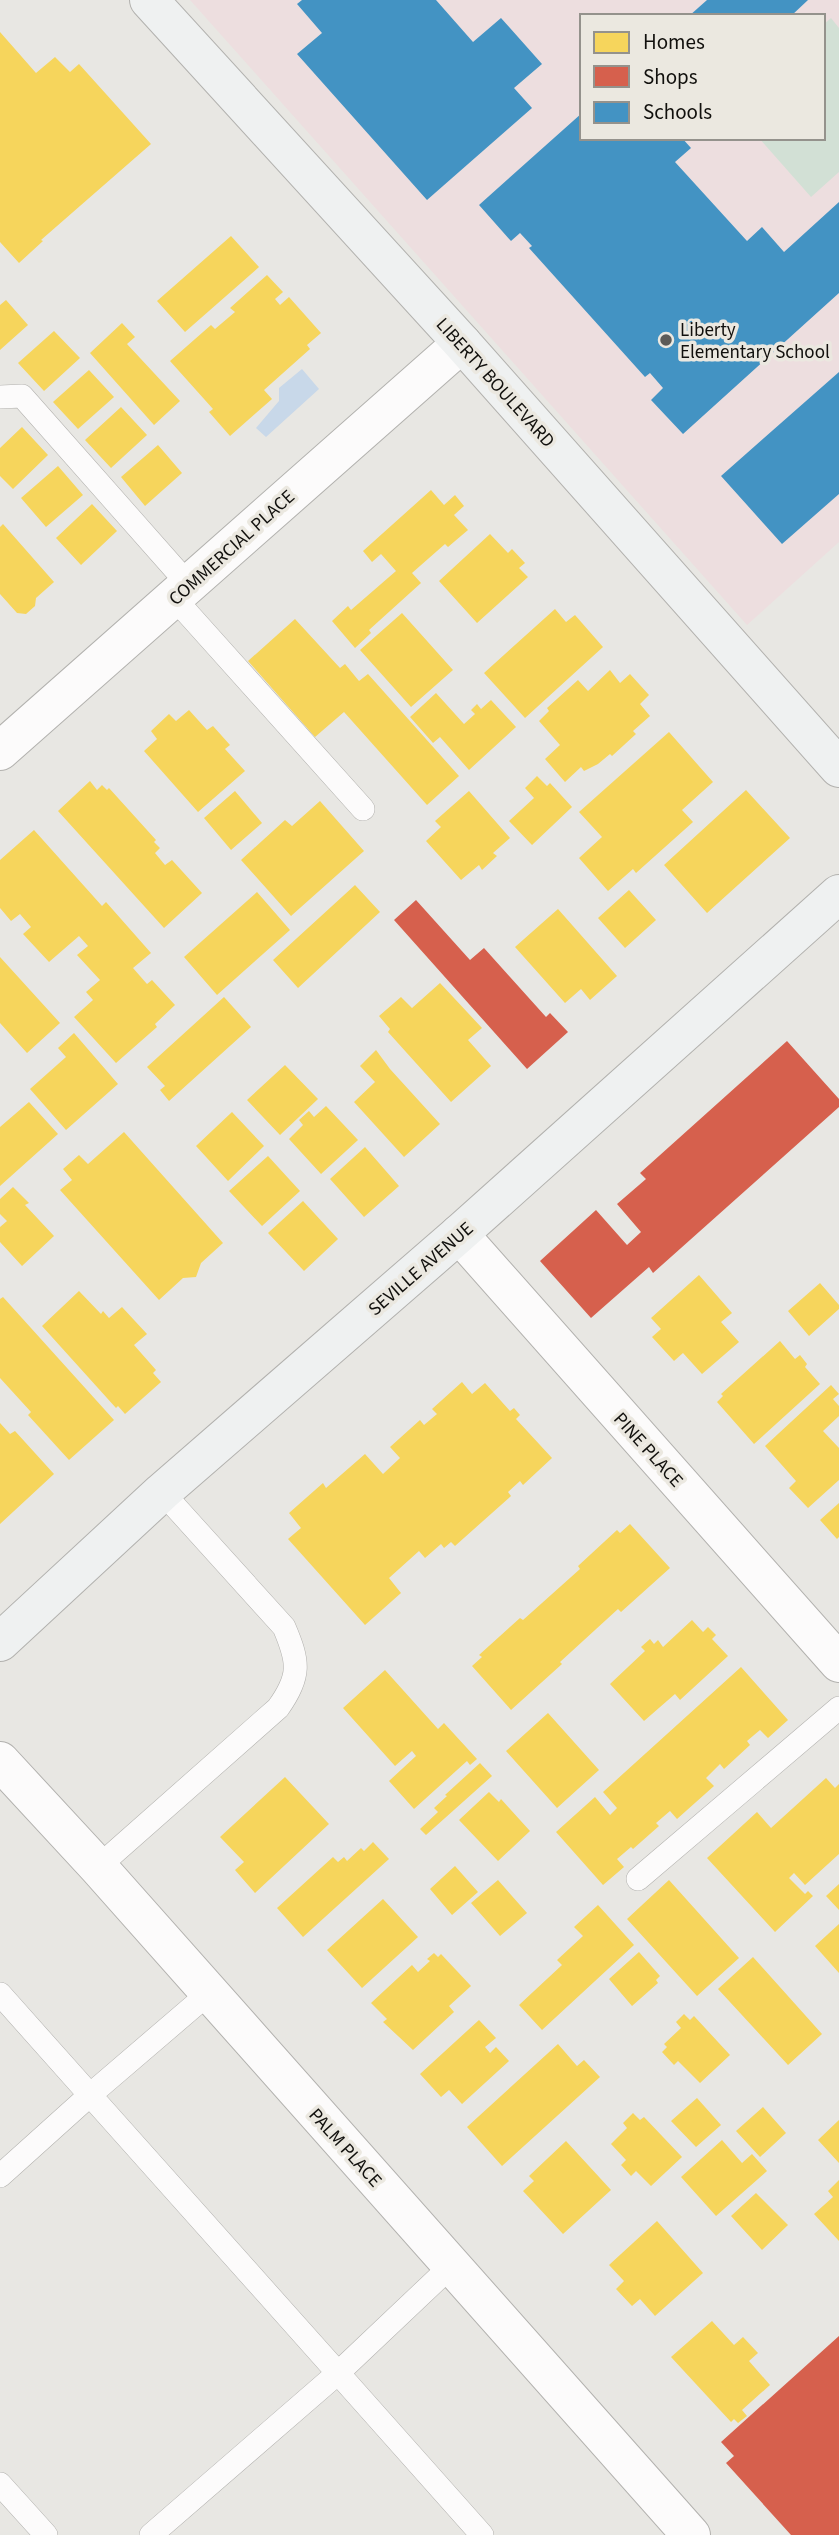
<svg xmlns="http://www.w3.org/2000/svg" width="839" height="2535" font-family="'Source Sans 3',sans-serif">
  <rect width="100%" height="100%" fill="#e8e7e3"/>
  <path fill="#eddedf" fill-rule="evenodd" d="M190,0H839V542L747,625ZM582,16H823V138H582Z"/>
  <path fill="#d2e0d5" d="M831,18L839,28V172L811,197L759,138H823V25Z"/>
  <path fill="#c8d8e9" d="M302,369L319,389L266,437L256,428L279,401V388Z"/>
  <path fill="#f6d55c" d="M0,32L36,73L55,57L70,72L79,64L151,144L41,240L43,241L19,263L0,242Z
    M231,236L259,267L185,332L157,301Z
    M267,275L283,292L275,299L280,305L289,297L321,333L307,345L310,349L264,390L272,399L230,436L209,412L213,409L170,361L211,325L215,329L235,312L230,308Z
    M6,300L28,325L0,350V305Z
    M122,323L135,337L127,344L180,401L154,425L90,353Z
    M54,331L80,358L44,391L18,363Z
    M89,370L114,397L78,429L53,402Z
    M121,407L147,435L111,468L85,440Z
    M22,427L48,455L13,489L0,476V448Z
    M158,445L182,473L145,506L121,477Z
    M58,466L83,495L46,527L21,498Z
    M431,490L444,505L455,495L464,506L454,515L468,530L448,547L445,544L412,573L421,583L369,630L371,633L355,648L332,621L348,606L351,610L396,571L381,554L372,562L363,551Z
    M92,504L117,531L81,565L56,538Z
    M3,524L54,582L36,598L35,606L26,614L17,613L0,594V527Z
    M490,534L508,553L512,549L525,563L519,568L528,577L477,623L439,581Z
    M555,609L566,622L575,615L603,647L525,718L484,673Z
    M402,613L453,670L411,707L360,650Z
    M295,619L340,668L345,664L359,681L368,674L459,776L427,805L344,712L315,737L248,661Z
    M610,670L620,683L630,674L649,695L640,704L650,716L633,731L636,734L612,756L610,754L598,764L584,771L581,767L565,782L545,759L560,745L539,721L549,711L547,708L578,680L588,691Z
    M436,693L464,724L475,714L471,710L477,704L481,709L491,700L516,727L469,770L440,737L433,743L410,717Z
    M189,710L207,730L213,726L230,745L225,749L245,771L198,812L144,751L157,739L151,731L169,714L176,721Z
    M669,732L713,782L682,810L693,822L636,873L633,869L608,891L579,858L602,837L579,812Z
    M537,776L547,786L550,783L572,807L532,845L509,821L534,798L525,788Z
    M90,781L97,790L102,785L107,790L109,788L156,840L154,842L160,848L155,853L165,865L172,860L202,893L164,928L58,811Z
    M746,790L790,838L707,913L664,865Z
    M235,791L262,823L231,850L204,818Z
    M469,791L510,838L493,853L497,856L482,870L479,865L461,880L426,841L441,827L435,821Z
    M320,801L364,851L291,916L241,860L285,820L292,826Z
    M34,830L102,906L106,902L151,953L133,968L147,984L152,980L175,1005L155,1024L157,1027L116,1063L74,1017L93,1000L86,992L100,980L77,955L88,946L79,936L49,962L23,934L31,927L20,914L11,921L0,908V860Z
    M355,885L380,912L298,988L273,960Z
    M629,890L656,920L625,948L598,918Z
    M257,892L290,930L217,995L184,957Z
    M558,909L617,976L590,1000L581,989L565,1003L515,947Z
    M0,957L60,1023L27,1053L0,1023Z
    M440,983L482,1028L468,1040L491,1066L451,1102L388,1032L390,1029L379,1016L401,997L412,1008Z
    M224,997L251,1027L169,1101L160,1090L165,1086L147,1067Z
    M74,1033L118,1084L66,1130L30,1089L66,1057L58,1048Z
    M376,1050L390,1069L440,1124L404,1157L354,1102L375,1082L360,1066Z
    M285,1065L318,1099L280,1135L247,1100Z
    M29,1102L58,1134L0,1186V1127Z
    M326,1106L358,1140L321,1174L289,1139L303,1125L299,1120L309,1111L314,1117Z
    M232,1112L264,1146L228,1181L196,1146Z
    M124,1132L223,1243L201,1263L196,1277L183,1278L159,1300L60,1190L72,1180L63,1169L79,1155L88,1164Z
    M365,1147L399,1186L364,1217L330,1179Z
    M268,1156L300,1191L262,1226L229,1191Z
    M13,1187L29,1203L25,1205L54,1236L22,1266L0,1242V1227L7,1221L0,1214V1199Z
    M303,1201L338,1239L304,1271L268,1233Z
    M699,1275L732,1313L721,1322L739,1342L702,1374L683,1353L674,1361L652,1337L661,1329L651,1318Z
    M820,1283L839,1305V1309L809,1336L788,1311Z
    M79,1291L101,1314L103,1311L109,1318L122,1307L147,1334L134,1345L156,1370L153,1373L161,1382L125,1414L118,1406L116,1408L42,1326Z
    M3,1297L114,1420L69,1460L28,1415L31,1412L0,1378V1299Z
    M780,1341L795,1359L800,1355L807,1364L805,1367L820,1384L754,1444L717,1402L723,1396L721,1394Z
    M462,1382L472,1394L485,1383L510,1411L514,1408L520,1415L516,1419L552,1458L523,1485L520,1481L508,1492L511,1496L455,1546L451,1542L444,1548L441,1544L425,1558L419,1551L389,1578L401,1593L365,1625L288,1539L301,1528L289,1513L323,1483L326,1488L365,1454L383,1474L400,1458L390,1447L420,1420L424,1425L437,1414L432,1409Z
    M831,1385L839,1394L833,1399L839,1406V1416L823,1431L839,1448V1480L808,1508L789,1488L796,1481L765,1446Z
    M0,1423L10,1434L15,1431L54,1474L0,1524Z
    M839,1503V1537L837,1539L820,1520Z
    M630,1524L670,1568L621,1612L618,1609L560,1662L562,1664L511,1710L472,1666L482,1657L479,1655L520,1618L523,1620L580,1569L578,1566L617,1530L620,1533Z
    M692,1620L703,1632L708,1627L716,1635L712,1639L728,1656L680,1700L675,1694L644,1721L610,1684L645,1651L641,1647L650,1639L654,1644L658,1640L663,1647Z
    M741,1667L788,1720L768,1738L760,1730L747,1741L750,1745L724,1769L720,1764L706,1778L714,1786L677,1819L670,1811L656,1823L659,1826L633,1849L631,1847L617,1859L624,1867L603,1885L556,1832L595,1797L610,1815L617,1808L603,1792Z
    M385,1670L438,1729L444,1723L477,1759L470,1765L467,1761L414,1809L389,1781L416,1756L412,1751L395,1766L343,1708Z
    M548,1713L599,1770L557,1808L506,1751Z
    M480,1763L492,1776L426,1835L420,1829L438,1812L434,1808L447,1796L445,1795Z
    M285,1777L329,1824L255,1893L235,1870L244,1862L220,1837Z
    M826,1778L835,1788L839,1784V1854L805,1885L794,1873L789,1878L805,1894L808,1891L813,1896L775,1932L707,1858L757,1812L771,1828Z
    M489,1792L499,1802L501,1799L530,1831L498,1861L459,1820Z
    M373,1842L389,1859L303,1937L277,1908L333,1857L338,1862L344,1857L347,1861L361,1848L364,1851Z
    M455,1866L478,1892L452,1915L430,1889Z
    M498,1880L527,1913L500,1936L471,1903Z
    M669,1880L739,1958L697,1996L627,1919Z
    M839,1884V1910L826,1896Z
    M383,1899L418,1937L362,1988L327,1950Z
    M598,1905L634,1945L542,2030L519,2005L562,1965L557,1960L583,1936L574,1927Z
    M839,1924V1973L815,1946Z
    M639,1952L660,1976L656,1980L658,1983L632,2006L609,1979Z
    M434,1953L438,1957L441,1954L471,1986L449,2006L454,2012L413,2050L383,2022L387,2019L371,2003L412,1965L418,1972L430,1961L427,1959Z
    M753,1957L822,2034L788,2065L718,1989Z
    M684,2014L690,2020L694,2016L730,2055L700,2083L678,2061L674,2065L662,2052L667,2047L664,2044L681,2028L676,2022Z
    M479,2020L496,2038L485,2047L490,2053L496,2047L509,2061L462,2104L449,2090L441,2097L420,2074Z
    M558,2044L577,2066L584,2060L600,2077L502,2166L467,2127Z
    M697,2098L721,2125L696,2147L671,2121Z
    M763,2107L786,2133L760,2157L736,2131Z
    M633,2113L640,2120L644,2117L682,2157L651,2186L636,2171L631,2176L621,2165L626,2160L611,2144L627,2128L623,2123Z
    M839,2120V2163L818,2140Z
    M722,2140L742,2163L752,2154L767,2171L716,2216L681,2177Z
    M566,2141L611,2190L563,2234L523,2191L534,2181L529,2176Z
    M839,2180V2241L814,2214L833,2197L828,2191Z
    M756,2193L788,2225L762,2250L731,2216Z
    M657,2221L703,2273L655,2316L640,2299L632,2306L616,2289L624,2281L609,2265Z
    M712,2321L734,2345L743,2337L758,2353L749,2361L770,2385L742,2410L747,2416L738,2423L734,2419L731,2422L671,2357Z"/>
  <path fill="#d6604d" d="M416,900L470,960L484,948L546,1017L550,1013L568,1032L527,1069L394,920Z
    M787,1041L839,1099V1107L653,1273L649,1267L591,1318L540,1261L596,1210L627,1245L641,1232L617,1204L646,1179L640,1173Z
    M839,2336V2535H791L726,2463L734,2456L721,2442Z"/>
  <path fill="#4393c3" d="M302,0H436L473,42L501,18L542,64L514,88L532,108L427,200L297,54L322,33L297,4Z
    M707,0H808L791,16H689Z
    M582,113V138H682L691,148L675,162L747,241L762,227L784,252L839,202V293L683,434L651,400L663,388L650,373L645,377L529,248L532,246L520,233L511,241L479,205Z
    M839,372V494L782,544L721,476Z"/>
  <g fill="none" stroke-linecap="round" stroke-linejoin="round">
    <g stroke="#b2b1ae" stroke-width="24">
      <path id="lane" d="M0,397L22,396L189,585
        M174,598L363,809
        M98,1867L278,1708C301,1676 299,1662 284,1627L162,1492
        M638,1879L839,1708
        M209,1993L90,2095L338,2373L451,2266
        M0,1994L90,2095L0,2176
        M0,2484L46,2535
        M151,2535L338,2373L482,2535"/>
    </g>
    <g stroke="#b2b1ae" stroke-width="40">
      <path id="street" d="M0,751L462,343
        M459,1234L839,1663
        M0,1761L98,1867L691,2535"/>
    </g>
    <g stroke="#b2b1ae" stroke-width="40">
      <path id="secondary" d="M149,0L462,343L839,768
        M0,1642L162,1492L459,1234L839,894"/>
    </g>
    <use href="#lane" stroke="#fcfbfb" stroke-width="23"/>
    <use href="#street" stroke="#fcfbfb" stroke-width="38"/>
    <use href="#secondary" stroke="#eff1f1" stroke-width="38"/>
  </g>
  <circle fill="#5c5b58" stroke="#ebe8e0" stroke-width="2.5" cx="666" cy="340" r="7"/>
  <g text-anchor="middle" stroke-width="7" stroke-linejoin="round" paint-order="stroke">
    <g font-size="19" fill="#11100d" stroke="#ebe8e0" text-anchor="start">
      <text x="680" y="336">Liberty<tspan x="680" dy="22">Elementary School</tspan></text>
    </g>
    <g font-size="19" fill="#11100d" stroke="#ebe8e0">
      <text transform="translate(496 382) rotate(48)" y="7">LIBERTY BOULEVARD</text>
      <text transform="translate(231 547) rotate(-42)" y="7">COMMERCIAL PLACE</text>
      <text transform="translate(420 1268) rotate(-41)" y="7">SEVILLE AVENUE</text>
      <text transform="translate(649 1449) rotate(48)" y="7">PINE PLACE</text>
      <text transform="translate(346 2147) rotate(48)" y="7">PALM PLACE</text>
    </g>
  </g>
  <rect x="580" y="14" width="245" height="126" fill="#ebe8e0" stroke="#94928c" stroke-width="2"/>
  <rect x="594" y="32" width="35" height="21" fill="#f6d55c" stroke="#94928c" stroke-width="2"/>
  <text x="643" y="49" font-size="21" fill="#11100d">Homes</text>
  <rect x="594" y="66" width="35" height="21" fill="#d6604d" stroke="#94928c" stroke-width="2"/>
  <text x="643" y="84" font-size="21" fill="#11100d">Shops</text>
  <rect x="594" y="102" width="35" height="21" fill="#4393c3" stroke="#94928c" stroke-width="2"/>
  <text x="643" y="119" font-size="21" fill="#11100d">Schools</text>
</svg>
